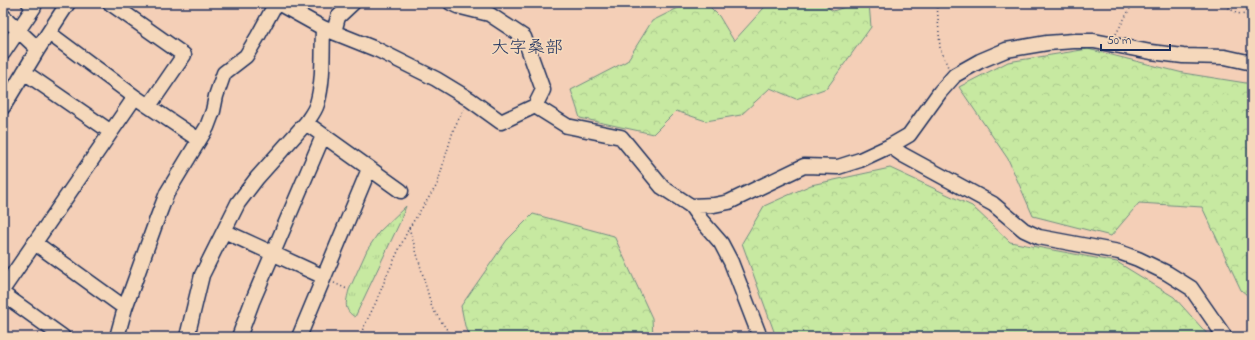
<svg xmlns="http://www.w3.org/2000/svg" width="1255" height="340" font-family="'Indie Flower','Klee One',sans-serif">
  <defs>
    <pattern id="forest-crowns" width="20" height="18" patternUnits="userSpaceOnUse"><rect width="20" height="18" fill="#c7e9a1"/><path d="M2 6a3 3 0 1 1 6 0M12 15a3 3 0 1 1 6 0" fill="none" stroke="#aac88d"/></pattern>
    <pattern id="park-tufts" width="24" height="20" patternUnits="userSpaceOnUse"><rect width="24" height="20" fill="#c7e9a1"/><path d="M3 7l-1-3M5 7V3M7 7l1-3M15 17l-1-3M17 17v-4M19 17l1-3" fill="none" stroke="#aac88d"/></pattern>
  </defs>
  <rect width="100%" height="100%" fill="#f4cfb7"/>
  <filter id="ink" filterUnits="userSpaceOnUse"><feTurbulence type="fractalNoise" baseFrequency=".025" numOctaves="2"/><feDisplacementMap in="SourceGraphic" scale="8" xChannelSelector="R" yChannelSelector="G"/><feConvolveMatrix kernelMatrix="1 2 1 2 8 2 1 2 1" color-interpolation-filters="sRGB"/></filter>
  <g filter="url(#ink)">
    <path fill="url(#forest-crowns)" stroke="#718c80" d="M688,3H706L719,16L734,41L763,9L767,3H822L833,11L857,3H869L871,27L827,88L796,99L770,88L741,115L706,121L676,111L653,134L580,118L571,90L627,61L652,21Z
      M1088,49L1183,73L1252,84V299L1241,290L1202,207L1139,203L1111,236L1033,216L1008,159L959,87L1008,62Z
      M890,168L972,206L1010,242L1117,262L1174,297L1210,337H776L742,243L764,206L811,185Z
      M533,214L614,236L652,318L653,337H471L465,326L461,306L507,240Z"/>
    <path fill="url(#park-tufts)" stroke="#718c80" d="M406,206L400,222L355,317C343,310 346,302 349,290L367,250L379,232Z"/>
    <g fill="none" stroke-linecap="round" stroke-linejoin="round">
      <g stroke="#1b2f5e" stroke-width="17">
        <path id="minor" d="M110,3L184,55L149,106
          M278,3L323,28L378,50L436,79L469,99L501,122L535,106L543,90L524,37L489,14L457,6L451,3
          M3,16L38,49
          M334,32L338,17L353,3
          M49,33L135,97L199,140
          M3,53L34,7L29,3
          M24,72L111,132
          M535,106L567,126L621,137L662,187L691,206L701,220L721,243L731,262L760,337
          M3,107L38,49L68,3
          M306,123L401,191
          M890,146L903,155L993,204L1024,230L1039,237L1119,252L1138,259L1167,273L1191,288L1225,337
          M691,206L714,205L729,202L804,166L838,167L860,160L890,146L909,135L940,92L955,75L980,61L1006,50L1047,43L1074,41H1094L1151,52L1183,56L1225,57L1252,63
          M224,231L324,277
          M35,243L125,308
          M3,289L135,97
          M3,294L63,337
          M117,337L125,308L157,219L167,193L207,127L213,111L216,96L224,73L246,56L258,36L276,3
          M187,337L202,275L238,203L257,178L306,123C310,117 315,111 317,104C324,80 322,53 323,28
          M239,337L252,302L323,136
          M299,337L369,169"/>
      </g>
      <path stroke="#1b2f5e" stroke-width="1.5" stroke-dasharray="1 3" stroke-linecap="butt" d="M937,3L940,48L948,67
        M1164,3L1167,5L1174,3
        M1222,3L1236,13L1252,16
        M1116,34L1133,3
        M409,228L417,254L432,308L452,337
        M334,283L347,289
        M359,337L376,302L387,275L409,228L437,185L454,128L464,109"/>
      <use href="#minor" stroke="#f5d8bb" stroke-width="14"/>
    </g>
  </g>
  <g text-anchor="middle" stroke-width="3.5" stroke-linejoin="round" paint-order="stroke">
    <g font-size="18" fill="#1b2f5e" stroke="#f5d8bb">
      <text x="527" y="53">大字桑部</text>
    </g>
  </g>
  <rect width="1255" height="340" fill="none" stroke="#f5d8bb" stroke-width="16"/>
  <rect x="8" y="8" width="1239" height="324" fill="none" stroke="#1b2f5e" stroke-width="1.5" filter="url(#ink)"/>
  <path d="M1101 44v6h69v-6" fill="none" stroke="#1b2f5e" stroke-width="2"/>
  <text x="1107" y="44" font-size="12" fill="#1b2f5e" stroke="#f5d8bb" stroke-width="3" paint-order="stroke">50 m</text>
</svg>
